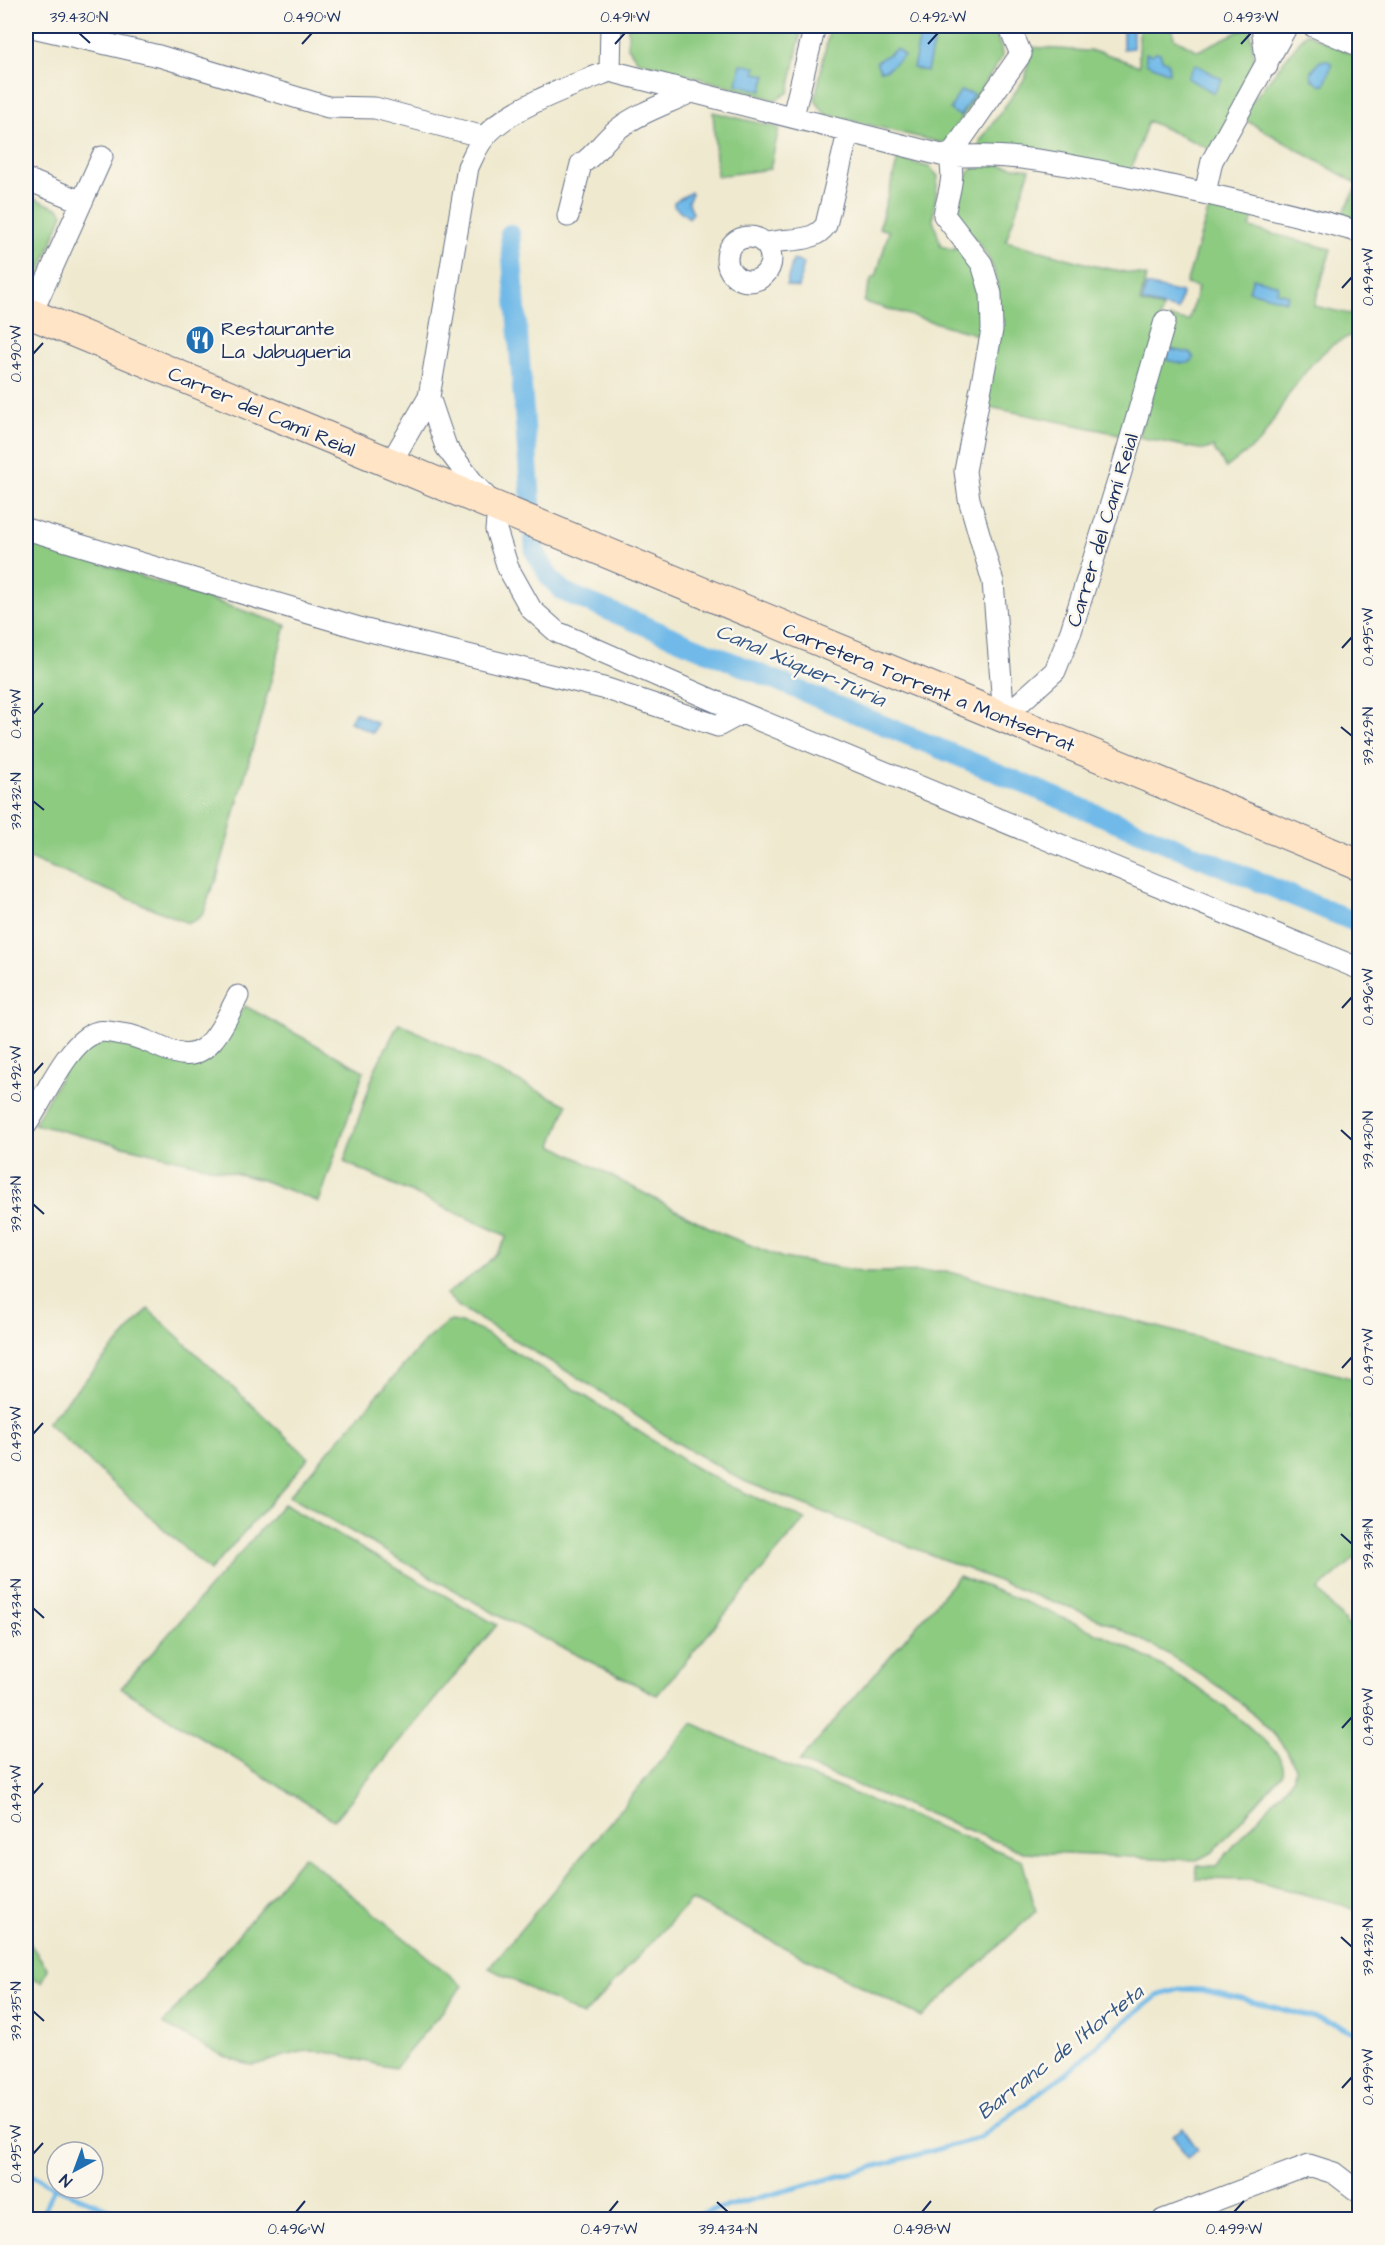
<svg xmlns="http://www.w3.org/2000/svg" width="1385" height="2245" font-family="'Architects Daughter',sans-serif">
  <rect width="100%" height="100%" fill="#fbf7ec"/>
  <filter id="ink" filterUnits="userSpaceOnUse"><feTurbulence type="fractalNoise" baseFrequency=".0167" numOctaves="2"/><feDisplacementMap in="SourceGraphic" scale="12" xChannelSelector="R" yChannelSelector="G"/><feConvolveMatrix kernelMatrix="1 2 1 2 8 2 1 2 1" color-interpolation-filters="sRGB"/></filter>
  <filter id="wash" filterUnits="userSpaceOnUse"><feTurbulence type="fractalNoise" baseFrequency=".008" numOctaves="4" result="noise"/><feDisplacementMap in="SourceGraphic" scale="24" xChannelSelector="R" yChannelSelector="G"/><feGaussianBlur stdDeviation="1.35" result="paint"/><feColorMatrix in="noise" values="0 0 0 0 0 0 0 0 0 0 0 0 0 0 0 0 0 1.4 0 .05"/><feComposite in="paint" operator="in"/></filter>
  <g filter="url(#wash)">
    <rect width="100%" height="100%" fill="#efe9cf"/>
    <path fill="#8dcb81" stroke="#547d70" stroke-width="1.5" d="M628,26H802L789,92L776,100L638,61L628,47Z
      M830,26H992L1001,48L1002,57L947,141L942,143L825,114L815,100Z
      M1139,26H1172L1174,38L1198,51L1250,26L1255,68L1214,151L1148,121L1130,173L980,147V141L1026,77L1030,47L1101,52L1139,66Z
      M1306,33L1359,57V229L1338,223L1358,184L1240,117Z
      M713,112L779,128L770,169L717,176Z
      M898,159L929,167L938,176L933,220L941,246L954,250L956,244L983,272L988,338L864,302L872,277H876L889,231L879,228Z
      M983,163L1030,169L1006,241L1095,266L1146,276L1140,303L1163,308L1129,436L984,406L998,290C995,256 974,239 953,214L969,171Z
      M26,195L60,209L63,214L33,290L26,293Z
      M1210,205L1253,216L1250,228L1331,249L1314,306L1359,316V331L1332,345L1314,361L1290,392L1261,441L1226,468L1213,447L1204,450L1138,437L1170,318L1189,321L1198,287L1186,284Z
      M26,538L286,625L216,882C202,897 214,916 188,923L26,857Z
      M245,1006L364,1071L319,1202L262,1180L34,1124L66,1067L101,1038L181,1059L225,1033Z
      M399,1023L567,1105L552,1145L720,1233L783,1258L866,1272L946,1271L1358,1380L1351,1417L1359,1431V1555L1318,1590L1359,1638V1912L1338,1903L1249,1880L1196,1879L1197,1866H1216L1284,1789L1294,1777L1295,1768C1272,1702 1113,1617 1046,1600L744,1481L674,1441L595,1388L459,1307L446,1294C468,1278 496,1262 507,1236L344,1162L376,1067Z
      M148,1309L309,1458L210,1571L47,1423Z
      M452,1321C478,1325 503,1345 525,1358C580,1391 632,1428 686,1462C723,1485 765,1501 805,1519L657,1695L501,1617L289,1496L426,1340L446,1323Z
      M283,1504L497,1625L334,1820L121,1688Z
      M959,1576C1063,1617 1177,1659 1260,1737C1270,1746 1286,1759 1283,1773L1213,1852L1197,1860L1023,1852L799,1762Z
      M692,1723L804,1774L1022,1860L1036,1911L922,2017L691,1900L583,2016L489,1968Z
      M304,1856L463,1986L395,2068C366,2064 338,2051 309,2051C294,2051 259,2066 251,2065C220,2059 191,2037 163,2024Z
      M26,1938L48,1969L42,1982L26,1975Z"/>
    <path fill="#70b9e8" stroke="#4674a3" stroke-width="1.5" d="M1128,26L1133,27V48L1123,49V28Z
      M920,37L934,40L927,71L913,68Z
      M897,49L904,56L886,70H880L876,62Z
      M1156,52L1160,53L1162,59L1168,62L1169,73L1146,63V53L1152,55Z
      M1327,60L1332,64L1325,84H1318L1312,79L1311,72L1320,61Z
      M741,64L756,67L755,73L766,75L762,91L737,84Z
      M1195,64L1222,79L1214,93L1187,78Z
      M960,91L974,94L960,116L950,110Z
      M691,192L692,194L688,201L693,213L689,218L674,206V202Z
      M793,260L804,263L798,288L786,285Z
      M1253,278L1278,285L1277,292L1288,295L1286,301L1249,291Z
      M1146,285L1182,293L1178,310L1142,302Z
      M1169,349L1190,353L1194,358C1189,368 1176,362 1167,360Z
      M355,712L377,723L373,733L350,722Z
      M1183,2128L1198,2150L1187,2158L1173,2135Z"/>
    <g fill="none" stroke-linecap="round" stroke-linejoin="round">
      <path stroke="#70b9e8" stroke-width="5" d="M26,2172L54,2187L135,2220
        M41,2220L54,2187
        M677,2220L979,2138L1073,2068L1115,2029L1157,1996L1180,1989L1202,1990L1259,2003L1336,2024L1360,2035"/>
      <path stroke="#70b9e8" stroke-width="20" d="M510,234L535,552L550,578L564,592L1360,924"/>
    </g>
  </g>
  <g filter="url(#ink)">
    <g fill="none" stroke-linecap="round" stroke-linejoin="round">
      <g stroke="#657086" stroke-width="23">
        <path id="street" d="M28,26L159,56L328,107L375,108L484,137
          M1262,26L1267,66
          M1313,26L1360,46
          M610,71L949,157C1010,151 1074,166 1134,178C1210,194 1285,211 1360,232
          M610,71L611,26
          M793,116L815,26
          M949,157C956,177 948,194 944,215L982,264L991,294L992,330L965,471L969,499L993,582L1004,717
          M949,157L1021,54L1009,26
          M26,179L82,202
          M1205,193L1212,161L1287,26
          M568,216L581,164C596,155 604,139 618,129C640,112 669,103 693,91
          M727 259a22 22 0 1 1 44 0a22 22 0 1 1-44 0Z
          M765,244C786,237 812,245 826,225L848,133
          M31,315L102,157
          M429,397L446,447L474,484L498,509L496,530L508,568L531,609L557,632L742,713L1360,969
          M390,464L429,397L468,167C473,157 477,146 484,138C505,109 576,84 610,71
          M26,529L366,630L607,689L718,726L742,713
          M1004,717L1055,671L1071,631L1120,475L1165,321
          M26,1125C43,1102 68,1039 98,1032C104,1030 114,1033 121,1034C145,1036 161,1051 181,1054C211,1060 227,1016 238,996
          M1163,2220L1309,2165L1334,2173L1360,2193"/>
      </g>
      <g stroke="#657086" stroke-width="32">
        <path id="secondary" d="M26,312L1360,865"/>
      </g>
      <use href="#street" stroke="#fff" stroke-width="21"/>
      <use href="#secondary" stroke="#ffe4c6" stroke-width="30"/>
    </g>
  </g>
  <path fill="none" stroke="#1b2f5e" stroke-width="2" d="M79,33L90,43M302,44L312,33M615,44L625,33M928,44L938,33M1241,44L1251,33M1342,288L1352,277M33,354L43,343M1342,648L1352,637M33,714L43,703M1341,727L1352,736M33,801L44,810M1342,1008L1352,997M33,1074L43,1063M1341,1130L1352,1140M33,1204L44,1214M1342,1368L1352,1357M33,1434L43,1423M1341,1534L1352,1544M33,1608L44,1618M1342,1728L1352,1717M33,1794L43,1783M1341,1937L1352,1947M33,2011L44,2021M1342,2088L1352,2077M33,2154L43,2143M717,2202L728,2212M296,2212L305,2201M609,2212L618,2201M922,2212L931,2201M1234,2212L1244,2201"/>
  <defs>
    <g id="restaurant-disc" transform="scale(1.5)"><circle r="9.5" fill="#1f6fb2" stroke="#fbf7ec"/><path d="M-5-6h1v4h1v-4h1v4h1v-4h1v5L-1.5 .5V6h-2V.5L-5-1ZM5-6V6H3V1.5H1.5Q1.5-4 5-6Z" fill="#fff"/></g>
  </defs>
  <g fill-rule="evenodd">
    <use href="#restaurant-disc" x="200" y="340"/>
  </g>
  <g text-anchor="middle" stroke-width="5" stroke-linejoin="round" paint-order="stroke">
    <g font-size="20" fill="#1b2f5e" stroke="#fbf7ec" text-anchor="start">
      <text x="221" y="335">Restaurante<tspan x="221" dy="23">La Jabugueria</tspan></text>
    </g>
    <g font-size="20" fill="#1b2f5e" stroke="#fbf7ec">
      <text transform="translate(262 411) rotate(23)" y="7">Carrer del Camí Reial</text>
      <text transform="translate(1102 530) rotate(-73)" y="7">Carrer del Camí Reial</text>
      <text transform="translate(929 687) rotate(22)" y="7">Carretera Torrent a Montserrat</text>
    </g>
    <g font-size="21" font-style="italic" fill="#355887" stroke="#fbf7ec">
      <text transform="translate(801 665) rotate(23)" y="7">Canal Xúquer-Túria</text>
      <text transform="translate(1060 2052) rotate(-38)" y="7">Barranc de l'Horteta</text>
    </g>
  </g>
  <rect width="1385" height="2245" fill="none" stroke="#fbf7ec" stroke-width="66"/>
  <g transform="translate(75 2170) rotate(221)"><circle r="28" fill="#fbf7ec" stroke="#a1a7b3" stroke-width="1.5"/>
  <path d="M0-4.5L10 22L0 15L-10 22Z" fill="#1f6fb2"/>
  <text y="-9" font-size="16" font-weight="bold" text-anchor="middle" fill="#1b2f5e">N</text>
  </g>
  <rect x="33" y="33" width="1319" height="2179" fill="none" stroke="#1b2f5e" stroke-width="2"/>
  <g font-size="15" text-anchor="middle" fill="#1b2f5e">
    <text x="79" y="22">39.430°N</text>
    <text x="312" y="22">0.490°W</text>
    <text x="625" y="22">0.491°W</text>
    <text x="938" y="22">0.492°W</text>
    <text x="1251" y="22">0.493°W</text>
    <text transform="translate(1368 277) rotate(-90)" y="5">0.494°W</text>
    <text transform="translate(16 354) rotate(-90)" y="5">0.490°W</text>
    <text transform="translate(1368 637) rotate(-90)" y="5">0.495°W</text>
    <text transform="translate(16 714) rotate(-90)" y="5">0.491°W</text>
    <text transform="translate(1368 736) rotate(-90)" y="5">39.429°N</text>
    <text transform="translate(16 801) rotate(-90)" y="5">39.432°N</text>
    <text transform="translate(1368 997) rotate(-90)" y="5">0.496°W</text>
    <text transform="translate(16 1074) rotate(-90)" y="5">0.492°W</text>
    <text transform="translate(1368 1140) rotate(-90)" y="5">39.430°N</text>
    <text transform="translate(16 1204) rotate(-90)" y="5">39.433°N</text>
    <text transform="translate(1368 1357) rotate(-90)" y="5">0.497°W</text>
    <text transform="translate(16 1434) rotate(-90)" y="5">0.493°W</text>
    <text transform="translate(1368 1544) rotate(-90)" y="5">39.431°N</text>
    <text transform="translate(16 1608) rotate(-90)" y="5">39.434°N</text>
    <text transform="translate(1368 1717) rotate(-90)" y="5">0.498°W</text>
    <text transform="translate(16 1794) rotate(-90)" y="5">0.494°W</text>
    <text transform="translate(1368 1947) rotate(-90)" y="5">39.432°N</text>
    <text transform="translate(16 2011) rotate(-90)" y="5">39.435°N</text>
    <text transform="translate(1368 2077) rotate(-90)" y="5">0.499°W</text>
    <text transform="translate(16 2154) rotate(-90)" y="5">0.495°W</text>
    <text x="296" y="2234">0.496°W</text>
    <text x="609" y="2234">0.497°W</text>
    <text x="728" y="2234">39.434°N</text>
    <text x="922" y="2234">0.498°W</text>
    <text x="1234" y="2234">0.499°W</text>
  </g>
</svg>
